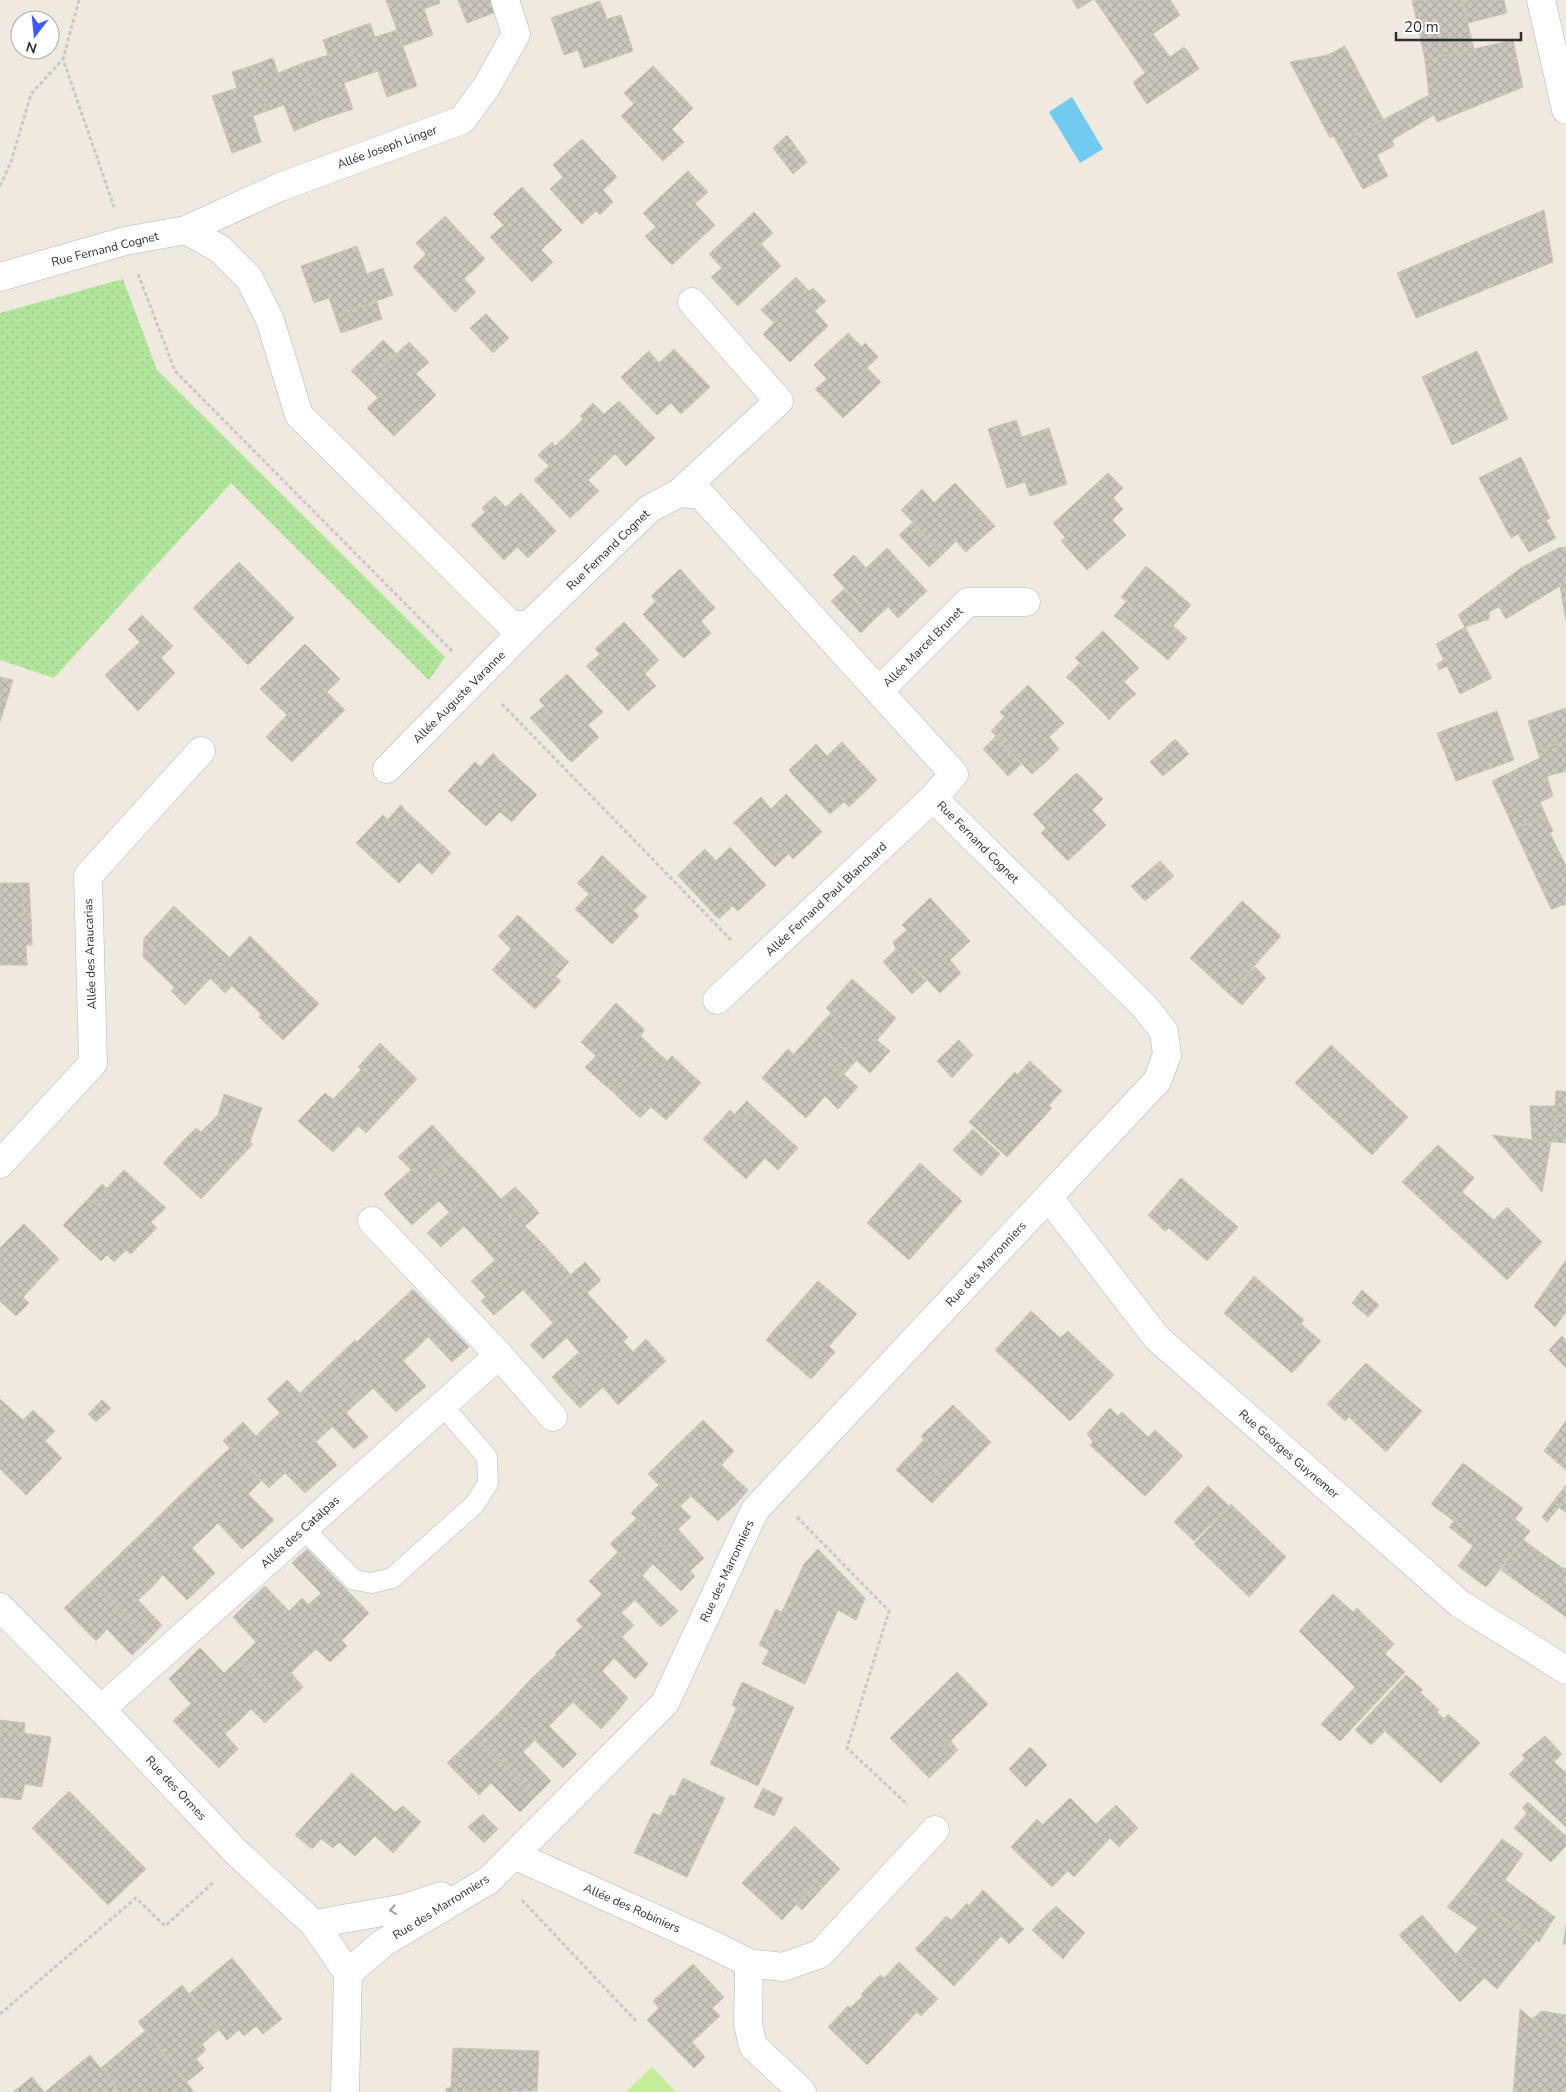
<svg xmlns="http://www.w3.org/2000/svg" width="1566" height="2092" font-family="'Nunito Sans',sans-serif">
  <defs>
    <pattern id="grass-dots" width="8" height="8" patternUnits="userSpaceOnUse" patternTransform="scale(1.25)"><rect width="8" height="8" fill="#b2e59c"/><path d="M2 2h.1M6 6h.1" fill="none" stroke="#99c587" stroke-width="1.8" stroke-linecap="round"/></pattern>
    <pattern id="building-cross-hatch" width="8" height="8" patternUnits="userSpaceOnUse" patternTransform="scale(1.25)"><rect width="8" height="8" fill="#cbc7be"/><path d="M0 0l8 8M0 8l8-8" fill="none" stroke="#afaba4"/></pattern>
  </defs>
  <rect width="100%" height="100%" fill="#efe9e0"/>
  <path fill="url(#grass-dots)" d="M123,279L157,370L445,657L429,680L231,483L54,678L0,660V313Z"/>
  <path fill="#c5ed98" d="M652,2067L676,2092H626Z"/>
  <path fill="#73caf1" d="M1072,97L1103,149L1080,163L1049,112Z"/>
  <path fill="url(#building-cross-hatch)" stroke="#cbc5b9" d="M386,0H439L440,3L424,9L433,35L403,46Z
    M458,0H492L496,12L467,23Z
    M1072,0H1092L1078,9Z
    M1095,0H1170L1180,15L1153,34L1170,57L1184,47L1189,53L1137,89L1133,82L1145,73Z
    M1412,0H1462L1474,49L1425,60Z
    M1463,0H1504L1507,13L1468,23Z
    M600,1L607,19L621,15L633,51L584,68L578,50L564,55L551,18Z
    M370,23L375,37L397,30L417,86L387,97L378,71L361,77L345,32Z
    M345,32L361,77L344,83L353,109L323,119L303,63L328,55L323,40Z
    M1513,40L1523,87L1437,122L1434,115L1392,140L1394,146L1377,155L1388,176L1363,189L1338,144L1429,95L1425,60Z
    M1345,46L1383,119L1338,144L1333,136L1330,138L1290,62L1328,55Z
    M1189,53L1199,69L1147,104L1137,89Z
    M273,58L278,73L303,63L323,119L294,131L284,105L267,111L251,66Z
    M251,66L267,111L253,116L261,142L232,153L212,96L237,88L232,72Z
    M653,66L693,108L672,129L684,142L663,161L621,116L634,104L624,93Z
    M787,135L807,162L793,174L773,148Z
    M582,139L617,177L603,190L613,202L600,215L596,211L582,224L550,189L563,177L553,165Z
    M688,171L708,192L695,204L715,225L672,265L645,236L656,227L643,213Z
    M522,187L562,230L541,250L553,262L532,282L490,237L504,225L493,214Z
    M1544,210L1553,262L1416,318L1397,273Z
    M754,212L773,233L761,244L781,266L738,306L711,277L722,268L709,254Z
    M445,216L485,259L464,279L476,292L455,312L413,267L426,254L416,243Z
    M357,246L367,274L383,268L393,295L335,316L329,298L314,303L301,266Z
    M796,277L809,291L813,288L826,301L815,311L828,326L790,362L763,334L774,323L761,310Z
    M377,302L382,319L341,333L335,316Z
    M486,314L509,338L493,353L470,328Z
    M848,333L862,347L865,343L878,357L867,368L881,382L843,418L815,389L827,379L814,365Z
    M383,340L396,353L364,384L351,371Z
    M409,342L429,362L416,374L436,395L394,436L367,408L378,398L364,384Z
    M674,349L710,387L681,414L671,403L657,415L624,381L639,368L635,364L649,351L659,363Z
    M1477,351L1508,419L1452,445L1422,377Z
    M635,364L639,368L624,381L621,377Z
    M619,401L655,438L626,466L615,454L602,467L569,433L583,419L580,416L593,403L604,414Z
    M1016,420L1022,437L1049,428L1067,484L1030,496L1025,482L1007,488L988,429Z
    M569,433L602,467L588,480L599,491L570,518L534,480L549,466L538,455L552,442L555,446Z
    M1521,457L1550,518L1546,520L1556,538L1529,552L1518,534L1511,538L1479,478Z
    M1108,473L1123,488L1113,498L1123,509L1112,520L1126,535L1087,570L1061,541L1072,531L1059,518Z
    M955,483L995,526L966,552L956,541L943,554L901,510L922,489L934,503Z
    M521,493L556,531L528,558L517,547L504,560L471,525L485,512L482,508L495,496L506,507Z
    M1059,518L1072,531L1065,537L1053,523Z
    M912,523L943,554L929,567L899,535Z
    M1566,547V621L1560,586L1506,619L1499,607L1489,612V619L1465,627L1458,615L1521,568L1558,548Z
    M887,548L927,591L898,618L888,607L874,620L833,575L854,555L866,568Z
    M239,562L294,618L254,659L231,635L225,641L193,608Z
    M1146,566L1191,605L1173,626L1187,638L1168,660L1121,621L1133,606L1121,597Z
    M680,569L715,608L701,621L711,633L697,646L694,642L680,655L648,620L661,607L651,596Z
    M844,589L874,620L861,633L831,601Z
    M655,602L661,607L648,620L643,614Z
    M1126,602L1133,606L1121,621L1114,616Z
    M142,615L173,646L161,658L175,673L138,711L105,675L140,642L128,629Z
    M624,622L659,660L645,674L656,686L642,698L638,694L625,707L592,672L606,660L595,649Z
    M1465,627L1492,678L1460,694L1447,666L1439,670L1437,664L1444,660L1436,644Z
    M1103,631L1139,668L1124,682L1136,694L1122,706L1118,703L1106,716L1072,682L1086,669L1075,658Z
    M231,635L254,659L248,665L225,641Z
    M694,642L697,646L684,658L680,655Z
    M305,644L340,679L327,692L345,710L292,762L266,737L287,715L260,689Z
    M600,654L606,660L592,672L586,666Z
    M1079,664L1086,669L1072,682L1066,677Z
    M567,674L603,712L588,725L599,737L585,750L582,746L568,759L536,724L549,711L539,700Z
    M0,677L13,680L0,722Z
    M1028,685L1064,723L1049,737L1059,749L1046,762L1043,758L1029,771L996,736L1010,723L1000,712Z
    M638,694L642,698L628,711L625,707Z
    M1118,703L1122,706L1109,720L1106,716Z
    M544,706L549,711L536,724L530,718Z
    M1566,708V741L1537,750L1528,721Z
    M1497,711L1514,760L1456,781L1437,733Z
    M1004,717L1010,723L996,736L991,731Z
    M996,736L1021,764L1008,776L983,749Z
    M1175,739L1189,754L1163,776L1150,762Z
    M1566,741V771L1547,776L1553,796L1540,802L1546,816L1514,829L1492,781L1540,758L1537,750Z
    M842,742L877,780L849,807L839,796L825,809L792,774L806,761L803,757L816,744L827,756Z
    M582,746L585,750L572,762L568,759Z
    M493,753L498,759L486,772L480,767Z
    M803,757L806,761L792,774L789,770Z
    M1043,758L1046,762L1032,774L1029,771Z
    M498,759L533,791L521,805L524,808L512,822L500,812L486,826L448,791L475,762L486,772Z
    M1077,773L1090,786L1087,789L1073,776Z
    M1073,776L1087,789L1090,786L1103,799L1092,810L1106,825L1068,861L1041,833L1052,822L1039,809Z
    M533,791L537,795L524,808L521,805Z
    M786,794L822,832L793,859L783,848L769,861L737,826L751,814L747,810L761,797L771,809Z
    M839,796L844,802L830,814L825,809Z
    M401,805L406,811L394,825L388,819Z
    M1039,809L1052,822L1046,828L1033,814Z
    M747,810L751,814L737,826L733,823Z
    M406,811L451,853L432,874L419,862L399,883L356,843L383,815L394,825Z
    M1546,816L1553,831L1550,833L1566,866V904L1551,909L1514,829Z
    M730,847L766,885L738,911L727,900L713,913L681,879L694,866L691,862L705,849L716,861Z
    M783,848L788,854L775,867L769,861Z
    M602,855L606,859L594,873L590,870Z
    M606,859L641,892L628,905L639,916L612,944L575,909L589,894L577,883L590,870L594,873Z
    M1160,861L1174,876L1145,901L1131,886Z
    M691,862L694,866L681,879L678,875Z
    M0,883H22L24,918H31L32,945H26L27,965H0Z
    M22,883H29L31,918H24Z
    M641,892L647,897L634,910L628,905Z
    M930,898L970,941L950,960L961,973L940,993L896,949L912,935L902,925Z
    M727,900L733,906L719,919L713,913Z
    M1242,901L1281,936L1229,994L1190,958Z
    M174,906L230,958L185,1005L171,991L174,987L143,957L154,946L144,938Z
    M518,915L563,957L550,971L561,981L535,1009L492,970L511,949L498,936Z
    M907,930L912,935L896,949L893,942Z
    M250,936L319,1004L283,1040L259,1017L261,1014L232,986L225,993L210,978Z
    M144,938L154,946L143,957Z
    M896,949L926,981L912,994L883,962Z
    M563,957L569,962L556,976L550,971Z
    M1255,967L1266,978L1242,1005L1229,994Z
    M852,979L896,1018L877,1040L890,1051L870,1073L825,1031L837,1018L826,1008Z
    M616,1003L645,1030L635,1042L648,1054L616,1089L602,1076L599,1080L585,1067L596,1056L581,1042Z
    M831,1013L837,1018L825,1031L819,1026Z
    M819,1026L856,1061L844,1074L812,1046L799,1059L794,1054Z
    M640,1035L654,1049L648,1054L635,1042Z
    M959,1040L973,1055L952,1078L937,1061Z
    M380,1043L417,1079L366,1133L358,1126L333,1152L298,1121L325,1093L333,1099L361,1070L358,1067Z
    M1331,1045L1408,1117L1372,1155L1295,1083Z
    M812,1046L858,1087L838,1109L825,1096L806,1118L762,1078L788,1049L799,1059Z
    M654,1049L667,1061L662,1067L648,1054Z
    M648,1054L662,1067L672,1056L701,1083L666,1120L651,1107L640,1118L626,1105L630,1101L616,1089Z
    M1030,1061L1062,1091L1049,1105L1052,1108L1007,1157L969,1122L1015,1072L1017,1075Z
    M602,1076L616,1089L613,1092L599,1080Z
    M616,1089L630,1101L626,1105L613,1092Z
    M1556,1091H1566V1116L1556,1115L1555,1142L1532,1140L1530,1106H1555Z
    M224,1094L262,1108L250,1142L253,1144L201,1199L163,1163L185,1139L190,1143L218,1115Z
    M747,1101L753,1107L740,1120L734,1115Z
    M753,1107L798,1148L778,1170L765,1158L746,1179L703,1139L730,1110L740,1120Z
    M1556,1115L1566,1116V1143L1555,1142Z
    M432,1125L458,1153L397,1209L384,1194L411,1170L398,1157Z
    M196,1128L201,1132L190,1143L185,1139Z
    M973,1129L1000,1154L981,1176L953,1150Z
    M1492,1135L1551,1142L1542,1192Z
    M1438,1145L1474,1178L1462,1192L1494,1220L1507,1207L1542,1242L1507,1280L1402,1182Z
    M458,1153L484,1180L449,1212L439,1201L412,1225L397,1209Z
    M920,1163L962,1201L909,1260L867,1223Z
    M124,1170L166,1208L151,1222L157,1228L131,1254L126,1250L114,1262L107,1255L101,1261L63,1225L88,1199L96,1205L110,1191L106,1189Z
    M1181,1178L1238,1227L1207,1261L1169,1228L1165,1231L1148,1215Z
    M484,1180L501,1199L515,1187L529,1201L482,1245L464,1226L441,1247L427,1233Z
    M102,1184L110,1191L96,1205L88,1199Z
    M529,1201L539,1213L525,1226L544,1245L486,1297L471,1281L495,1260L482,1245Z
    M24,1224L59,1259L23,1297L29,1303L16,1316L0,1301V1248Z
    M544,1245L570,1274L537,1305L523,1290L494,1315L481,1301Z
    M1566,1260V1312L1555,1327L1534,1306Z
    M585,1262L601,1280L587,1293L600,1307L543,1359L530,1345L553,1323L537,1305Z
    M1254,1276L1304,1320L1301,1324L1321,1341L1292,1373L1224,1313Z
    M818,1281L857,1314L829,1346L835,1352L814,1376L770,1335Z
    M413,1289L469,1347L452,1362L428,1337L416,1349L384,1316Z
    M1362,1290L1379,1305L1368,1317L1352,1303Z
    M600,1307L628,1337L566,1393L552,1377L579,1352L567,1338Z
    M1031,1311L1060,1338L1068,1331L1114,1375L1070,1421L995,1350Z
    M384,1316L416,1349L403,1361L426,1386L412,1398L357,1342Z
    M770,1335L814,1376L811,1379L766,1340Z
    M1562,1336L1566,1341V1368L1549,1350Z
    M646,1339L666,1361L618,1405L603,1387L580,1408L566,1393L623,1341L633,1352Z
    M355,1340L412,1398L396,1412L373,1388L360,1400L327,1367Z
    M1366,1363L1422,1411L1386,1452L1349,1417L1345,1421L1327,1404Z
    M327,1367L360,1400L346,1413L368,1437L354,1449L300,1393Z
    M287,1380L332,1427L316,1442L337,1465L322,1478L269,1423L280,1413L267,1399Z
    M0,1399L23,1420L33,1410L55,1431L45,1441L62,1458L26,1495L0,1469Z
    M102,1400L111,1408L96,1422L88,1414Z
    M953,1405L982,1433L926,1482L904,1461L924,1440L921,1436Z
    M1110,1408L1118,1416L1122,1412L1148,1437L1155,1430L1183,1456L1145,1496L1090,1445L1093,1442L1087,1434Z
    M703,1420L734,1451L721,1465L748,1490L734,1506L674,1448Z
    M1566,1421V1470L1544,1451Z
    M243,1422L256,1436L269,1423L322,1478L305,1493L285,1473L269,1488L223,1441Z
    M982,1433L991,1442L932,1503L896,1470L904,1461L926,1482Z
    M230,1448L261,1481L248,1494L274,1520L258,1535L201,1475Z
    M674,1448L734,1506L718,1521L691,1496L680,1506L648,1474Z
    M1463,1463L1523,1508L1515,1519L1530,1531L1486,1587L1458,1566L1478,1539L1431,1504Z
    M201,1475L258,1535L242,1549L218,1523L206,1535L174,1501Z
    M659,1485L691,1517L678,1529L704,1558L690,1571L631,1513Z
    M1566,1485V1513L1553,1502Z
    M1208,1486L1229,1506L1194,1541L1174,1522Z
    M174,1501L206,1535L192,1548L215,1573L203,1585L147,1528Z
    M1553,1502L1559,1507L1547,1522L1542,1517Z
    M1231,1504L1286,1557L1249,1597L1194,1544Z
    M637,1518L695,1576L681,1591L653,1564L642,1576L610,1544Z
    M1454,1521L1478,1539L1473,1546L1449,1527Z
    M147,1528L203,1585L187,1600L163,1575L152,1587L120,1554Z
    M1523,1540L1564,1569L1566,1567V1617L1501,1570Z
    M307,1549L369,1613L342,1640L308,1605L321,1593L292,1563Z
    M818,1549L865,1598L856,1620L838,1610L805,1684L762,1664L769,1650L765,1648L804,1564Z
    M618,1552L678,1611L661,1627L635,1600L621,1613L589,1581Z
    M120,1554L152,1587L138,1600L162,1625L149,1639L92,1581Z
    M92,1581L149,1639L132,1655L107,1629L96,1641L64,1608Z
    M265,1586L289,1611L302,1598L347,1646L330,1662L316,1649L303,1661L247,1603Z
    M602,1594L634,1625L622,1637L648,1664L635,1679L576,1620Z
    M1333,1594L1353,1612L1357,1608L1394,1644L1385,1654L1405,1672L1340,1741L1321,1724L1355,1687L1299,1631Z
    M247,1603L303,1661L291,1673L303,1687L283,1706L239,1659L256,1642L233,1617Z
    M776,1609L781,1612L765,1648L759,1645Z
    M582,1627L614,1658L602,1671L628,1698L616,1713L555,1653Z
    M200,1648L224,1673L239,1659L283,1706L265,1723L251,1709L238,1722L183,1665Z
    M557,1654L616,1713L601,1729L573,1702L561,1714L528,1682Z
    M183,1665L238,1722L225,1734L238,1749L219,1768L173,1721L191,1704L169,1679Z
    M957,1672L988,1704L942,1749L950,1758L929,1778L890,1738Z
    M1406,1675L1423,1690L1420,1692L1439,1710L1437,1712L1444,1719L1448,1714L1480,1743L1441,1783L1385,1731L1371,1745L1355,1730Z
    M528,1682L561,1714L549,1726L577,1754L563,1768L503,1709Z
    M742,1682L794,1707L758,1786L710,1764L719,1745L724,1748L742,1711L732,1705Z
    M737,1707L742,1711L724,1748L719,1745Z
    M503,1709L535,1740L523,1752L551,1781L536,1796L475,1736Z
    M0,1720L25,1723L24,1734L0,1730Z
    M0,1730L51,1737L42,1787L25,1784L21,1800L0,1797Z
    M475,1736L536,1796L520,1812L491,1783L479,1795L447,1763Z
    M1545,1736L1562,1754L1554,1762L1566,1773V1827L1509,1774L1525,1759L1522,1755Z
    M950,1740L958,1750L950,1758L942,1749Z
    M1030,1747L1047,1765L1026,1787L1009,1769Z
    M352,1773L395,1812L403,1806L421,1822L393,1853L375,1836L355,1856L339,1842L333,1848L321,1839L312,1849L295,1835Z
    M683,1778L725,1798L687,1877L642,1856L670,1795L675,1796Z
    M763,1788L783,1798L774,1816L754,1807Z
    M69,1791L146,1869L108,1905L32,1828Z
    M1070,1798L1096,1824L1116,1805L1138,1828L1119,1847L1110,1838L1074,1877L1068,1871L1052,1887L1011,1847L1026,1831L1031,1836Z
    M1528,1802L1566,1836V1846L1551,1862L1514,1828L1527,1813L1522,1808Z
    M653,1813L661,1816L642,1856L634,1853Z
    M483,1814L498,1829L484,1843L468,1827Z
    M1037,1819L1043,1825L1031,1836L1026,1831Z
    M795,1826L840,1869L823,1887L817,1882L782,1920L742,1883Z
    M1502,1839L1523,1854L1505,1880L1555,1917L1539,1942L1491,1910L1493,1906L1464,1887Z
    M817,1882L823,1887L802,1910L797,1905Z
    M1464,1887L1493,1906L1491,1910L1536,1941L1497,1989L1456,1954L1478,1928L1447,1907Z
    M983,1890L1024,1929L1009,1944L1001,1936L954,1986L915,1949L931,1933L936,1937L967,1903L969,1906Z
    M1056,1906L1085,1933L1073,1946L1043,1918Z
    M1422,1915L1456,1954L1437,1977L1399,1935Z
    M946,1916L951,1920L936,1937L931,1933Z
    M1043,1918L1073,1946L1063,1959L1032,1930Z
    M1566,1925V1944H1563Z
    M1456,1954L1484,1978L1460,2002L1437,1977Z
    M232,1958L282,2019L263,2034L256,2026L244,2036L239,2030L227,2040L190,1993Z
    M899,1962L938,1999L921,2016L917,2012L867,2065L828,2027L848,2006L850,2008L863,1996L861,1994L880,1975L884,1978Z
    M693,1964L724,1997L712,2008L720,2016L692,2042L705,2057L694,2068L647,2020L659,2008L653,2001Z
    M182,1985L219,2030L202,2044L206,2050L196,2059L204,2068L187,2082L138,2022Z
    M1520,2009L1566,2048V2092H1513Z
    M1541,2011L1566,2015V2048L1532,2019Z
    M145,2031L194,2092H120L101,2068Z
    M453,2048L539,2051L537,2091L446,2092V2088H451Z
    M90,2055L120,2092H45Z
    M32,2077L44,2092H13Z"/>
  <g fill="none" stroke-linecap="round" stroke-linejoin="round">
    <g stroke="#b3b6c1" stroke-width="21">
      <path id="lane" d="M303,1528L354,1580L372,1583L392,1578L475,1504L488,1483L487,1457L442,1405"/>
    </g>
    <g stroke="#b3b6c1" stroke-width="29">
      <path id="street" d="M186,230L280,187L462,120L487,86L516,34L505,0
        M0,277L125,241L186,230L220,249L249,278L270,320L299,415L511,625H529L649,509L679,493L701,495L954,774L933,798L1143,1005L1164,1031L1167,1055L1157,1081L755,1510L665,1703L489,1880L383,1943L348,1973L345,2092
        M679,493L779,401L692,302
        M879,691L968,602H1026
        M387,769L529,625
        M717,1000L933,798
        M0,1164L93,1063L88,876L201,751
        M1049,1198L1157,1338L1460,1604L1566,1670
        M499,1355L553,1417
        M0,1607L101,1709L236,1852L314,1924L348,1973
        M101,1709L499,1355L372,1221
        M514,1855L709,1943L749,1963L748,2024L753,2046L802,2092
        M314,1924L405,1908L441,1896
        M749,1963L783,1967L820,1954L935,1830"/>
    </g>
    <g stroke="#b3b6c1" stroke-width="29">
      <path id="secondary" d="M1541,0L1566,110"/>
    </g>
    <path stroke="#c8c8c8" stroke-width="3" stroke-dasharray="4 2.5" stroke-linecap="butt" d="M79,0L63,59L114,207
      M0,186L11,162L31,94L63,59
      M138,274L175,371L453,652
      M502,704L731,940
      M797,1517L889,1611L847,1748L908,1805
      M522,1900L636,2021
      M0,2014L136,1898L165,1926L214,1882"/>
    <use href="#lane" stroke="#fff" stroke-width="20"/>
    <use href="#street" stroke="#fff" stroke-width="28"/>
    <use href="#secondary" stroke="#fff" stroke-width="28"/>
  </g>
  <defs><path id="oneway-chevron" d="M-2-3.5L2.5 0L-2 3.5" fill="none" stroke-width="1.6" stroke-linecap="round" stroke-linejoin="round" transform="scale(1.25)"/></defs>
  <use stroke="#a0a0a0" href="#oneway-chevron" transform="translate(393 1910) rotate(171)"/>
  <g text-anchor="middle" stroke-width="4" stroke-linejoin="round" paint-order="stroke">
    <g font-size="12" fill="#2d2d2d" stroke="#fff">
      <text transform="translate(387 147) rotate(-20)" y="4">Allée Joseph Linger</text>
      <text transform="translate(105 249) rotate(-14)" y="4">Rue Fernand Cognet</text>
      <text transform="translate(608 550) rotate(-44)" y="4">Rue Fernand Cognet</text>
      <text transform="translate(923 647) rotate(-45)" y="4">Allée Marcel Brunet</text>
      <text transform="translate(459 697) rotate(-45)" y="4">Allée Auguste Varanne</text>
      <text transform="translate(978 842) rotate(45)" y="4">Rue Fernand Cognet</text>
      <text transform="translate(826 899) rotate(-43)" y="4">Allée Fernand Paul Blanchard</text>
      <text transform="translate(90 954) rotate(-92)" y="4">Allée des Araucarias</text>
      <text transform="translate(986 1264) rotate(-47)" y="4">Rue des Marronniers</text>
      <text transform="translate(1289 1454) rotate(41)" y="4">Rue Georges Guynemer</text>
      <text transform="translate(300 1532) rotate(-42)" y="4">Allée des Catalpas</text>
      <text transform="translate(727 1571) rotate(-65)" y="4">Rue des Marronniers</text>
      <text transform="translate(176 1788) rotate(47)" y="4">Rue des Ormes</text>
      <text transform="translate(441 1907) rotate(-32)" y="4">Rue des Marronniers</text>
      <text transform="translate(632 1908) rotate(24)" y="4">Allée des Robiniers</text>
    </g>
  </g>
  <g transform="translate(35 35) rotate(196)"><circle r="24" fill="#ffffff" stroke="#ababab"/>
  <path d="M0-4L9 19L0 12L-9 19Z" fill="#3f5afd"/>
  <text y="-8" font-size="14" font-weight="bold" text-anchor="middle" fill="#2d2d2d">N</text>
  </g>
  <path d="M1396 32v8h125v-8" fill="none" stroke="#2d2d2d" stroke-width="2.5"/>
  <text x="1404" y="32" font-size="15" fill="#2d2d2d" stroke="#ffffff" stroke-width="4" paint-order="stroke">20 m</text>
</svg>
